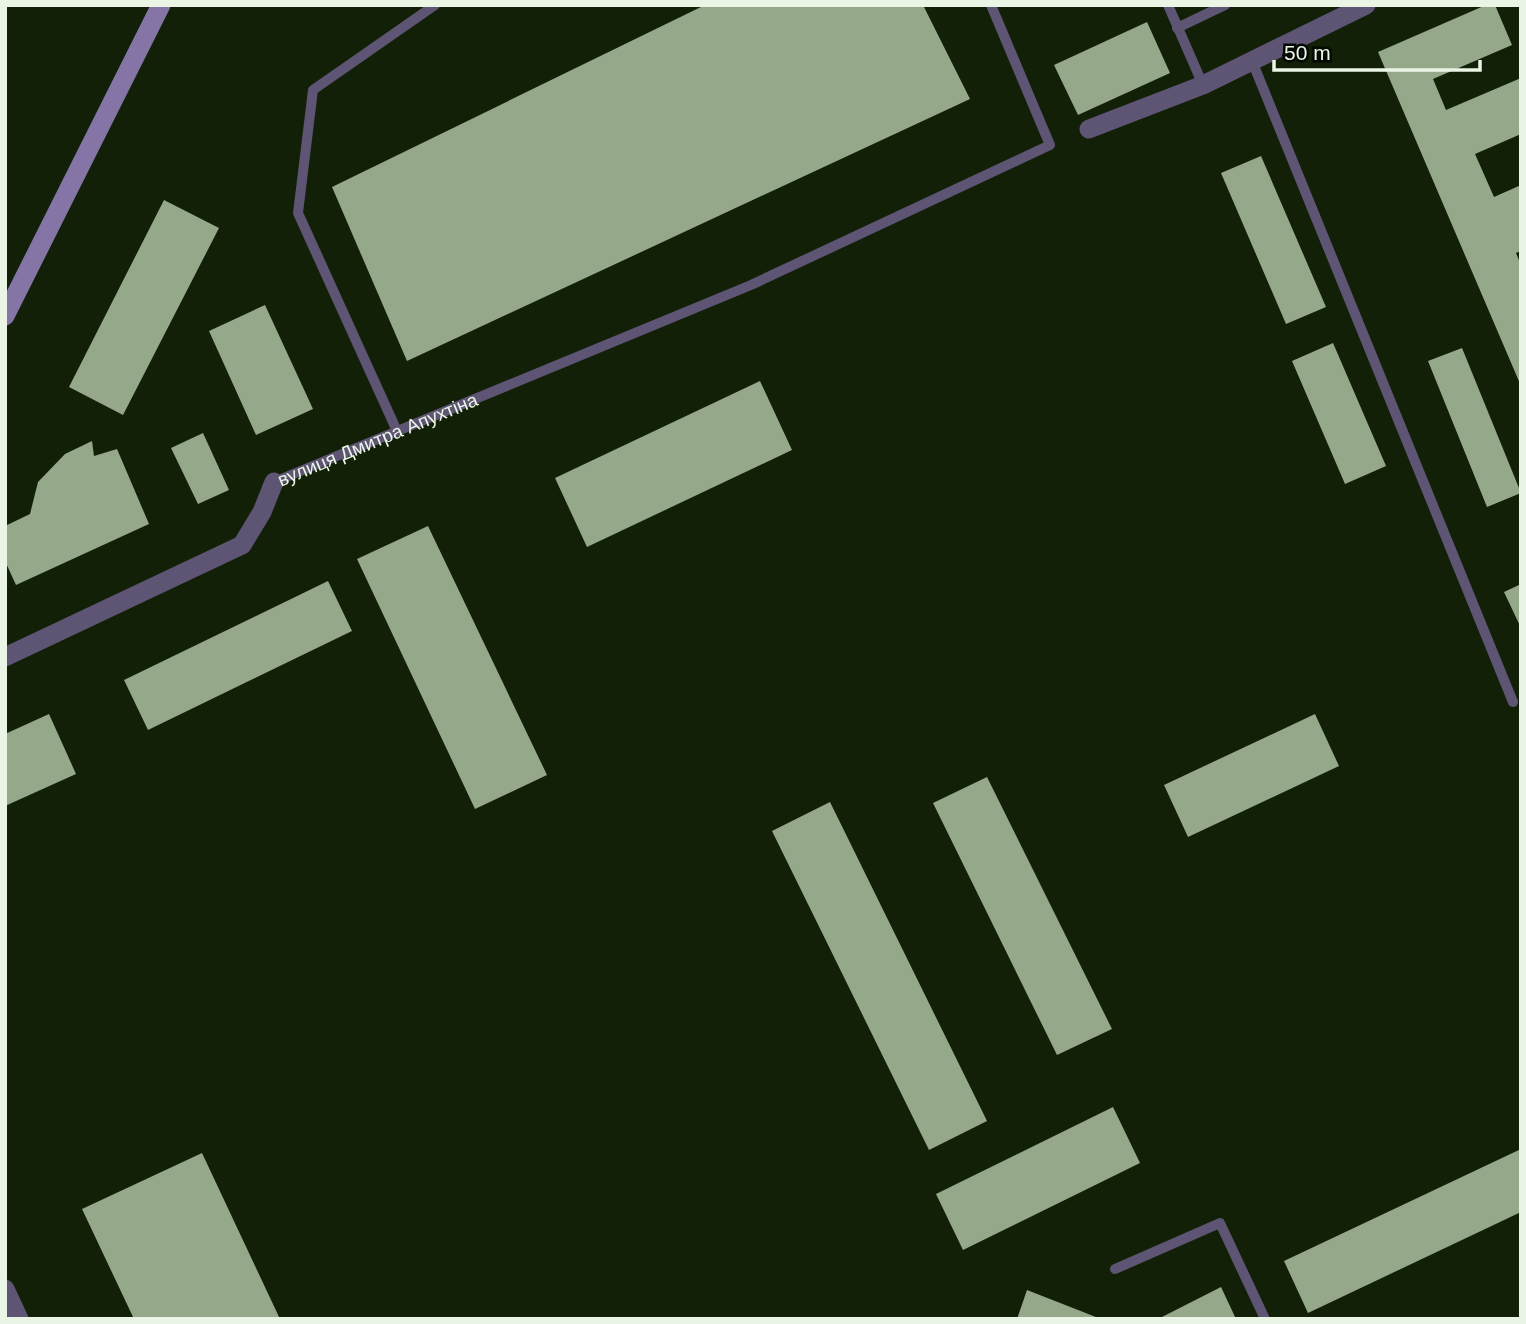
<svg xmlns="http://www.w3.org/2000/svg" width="1526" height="1324" font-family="Helvetica,sans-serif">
  <rect width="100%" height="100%" fill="#122008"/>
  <path fill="#95a88a" d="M705,5H923L970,99L407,361L332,187Z
    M1486,5H1495L1512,45L1433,79L1446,110L1521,78V134L1475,154L1494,197L1521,185V251L1516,253L1521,265V386L1378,52Z
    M1147,22L1170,73L1078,115L1054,65Z
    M1261,156L1326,307L1286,324L1221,173Z
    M164,200L219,228L123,415L69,387Z
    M265,305L313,409L256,435L209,331Z
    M1333,343L1386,466L1345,484L1292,361Z
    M1462,348L1521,493L1487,507L1428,361Z
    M760,381L792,450L587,547L555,478Z
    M203,433L229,490L198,504L171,448Z
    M92,441L94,456L117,449L149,524L16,585L5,561V526L30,514L38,482L65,454Z
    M428,526L547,775L475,809L357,559Z
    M328,581L352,631L148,730L124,680Z
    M1521,584V628L1504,592Z
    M49,714L76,774L5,806V734Z
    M1315,714L1339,766L1188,837L1164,785Z
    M987,777L1112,1029L1057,1055L933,803Z
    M830,802L987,1121L929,1150L772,831Z
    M1113,1107L1140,1163L963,1250L936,1194Z
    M1521,1149V1212L1308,1313L1284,1261Z
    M202,1153L280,1319H134L82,1209Z
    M1221,1287L1236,1319H1158Z
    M1027,1290L1101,1319H1017Z"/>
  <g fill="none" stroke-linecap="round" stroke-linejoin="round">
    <g stroke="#5e5473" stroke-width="10">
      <path d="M1168,5L1203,85"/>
      <path d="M1177,28L1225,5"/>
      <path d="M1252,61L1513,702"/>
      <path d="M397,431L298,213L313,90L435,5"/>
      <path id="s1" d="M274,482L751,285L1050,145L991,5"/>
      <path d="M1115,1269L1220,1223L1265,1319"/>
    </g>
    <path stroke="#5e5473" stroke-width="19" d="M1089,129L1203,85L1366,5
      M5,657L242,545L262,512L274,482
      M5,1289L19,1319"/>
    <path stroke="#8574a6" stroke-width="19" d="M5,316L161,5"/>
  </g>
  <g text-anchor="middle" stroke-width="7" stroke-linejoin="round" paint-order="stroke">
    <g font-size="19" fill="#eaf5e5" stroke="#040802">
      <text dy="7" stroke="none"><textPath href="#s1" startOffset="112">вулиця Дмитра Апухтіна</textPath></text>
    </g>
  </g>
  <rect width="1526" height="1324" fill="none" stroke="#eaf5e5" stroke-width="14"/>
  <path d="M1274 60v10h206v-10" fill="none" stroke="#eaf5e5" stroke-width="3.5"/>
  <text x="1284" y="60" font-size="21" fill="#eaf5e5" stroke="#040802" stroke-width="5" paint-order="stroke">50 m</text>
</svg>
